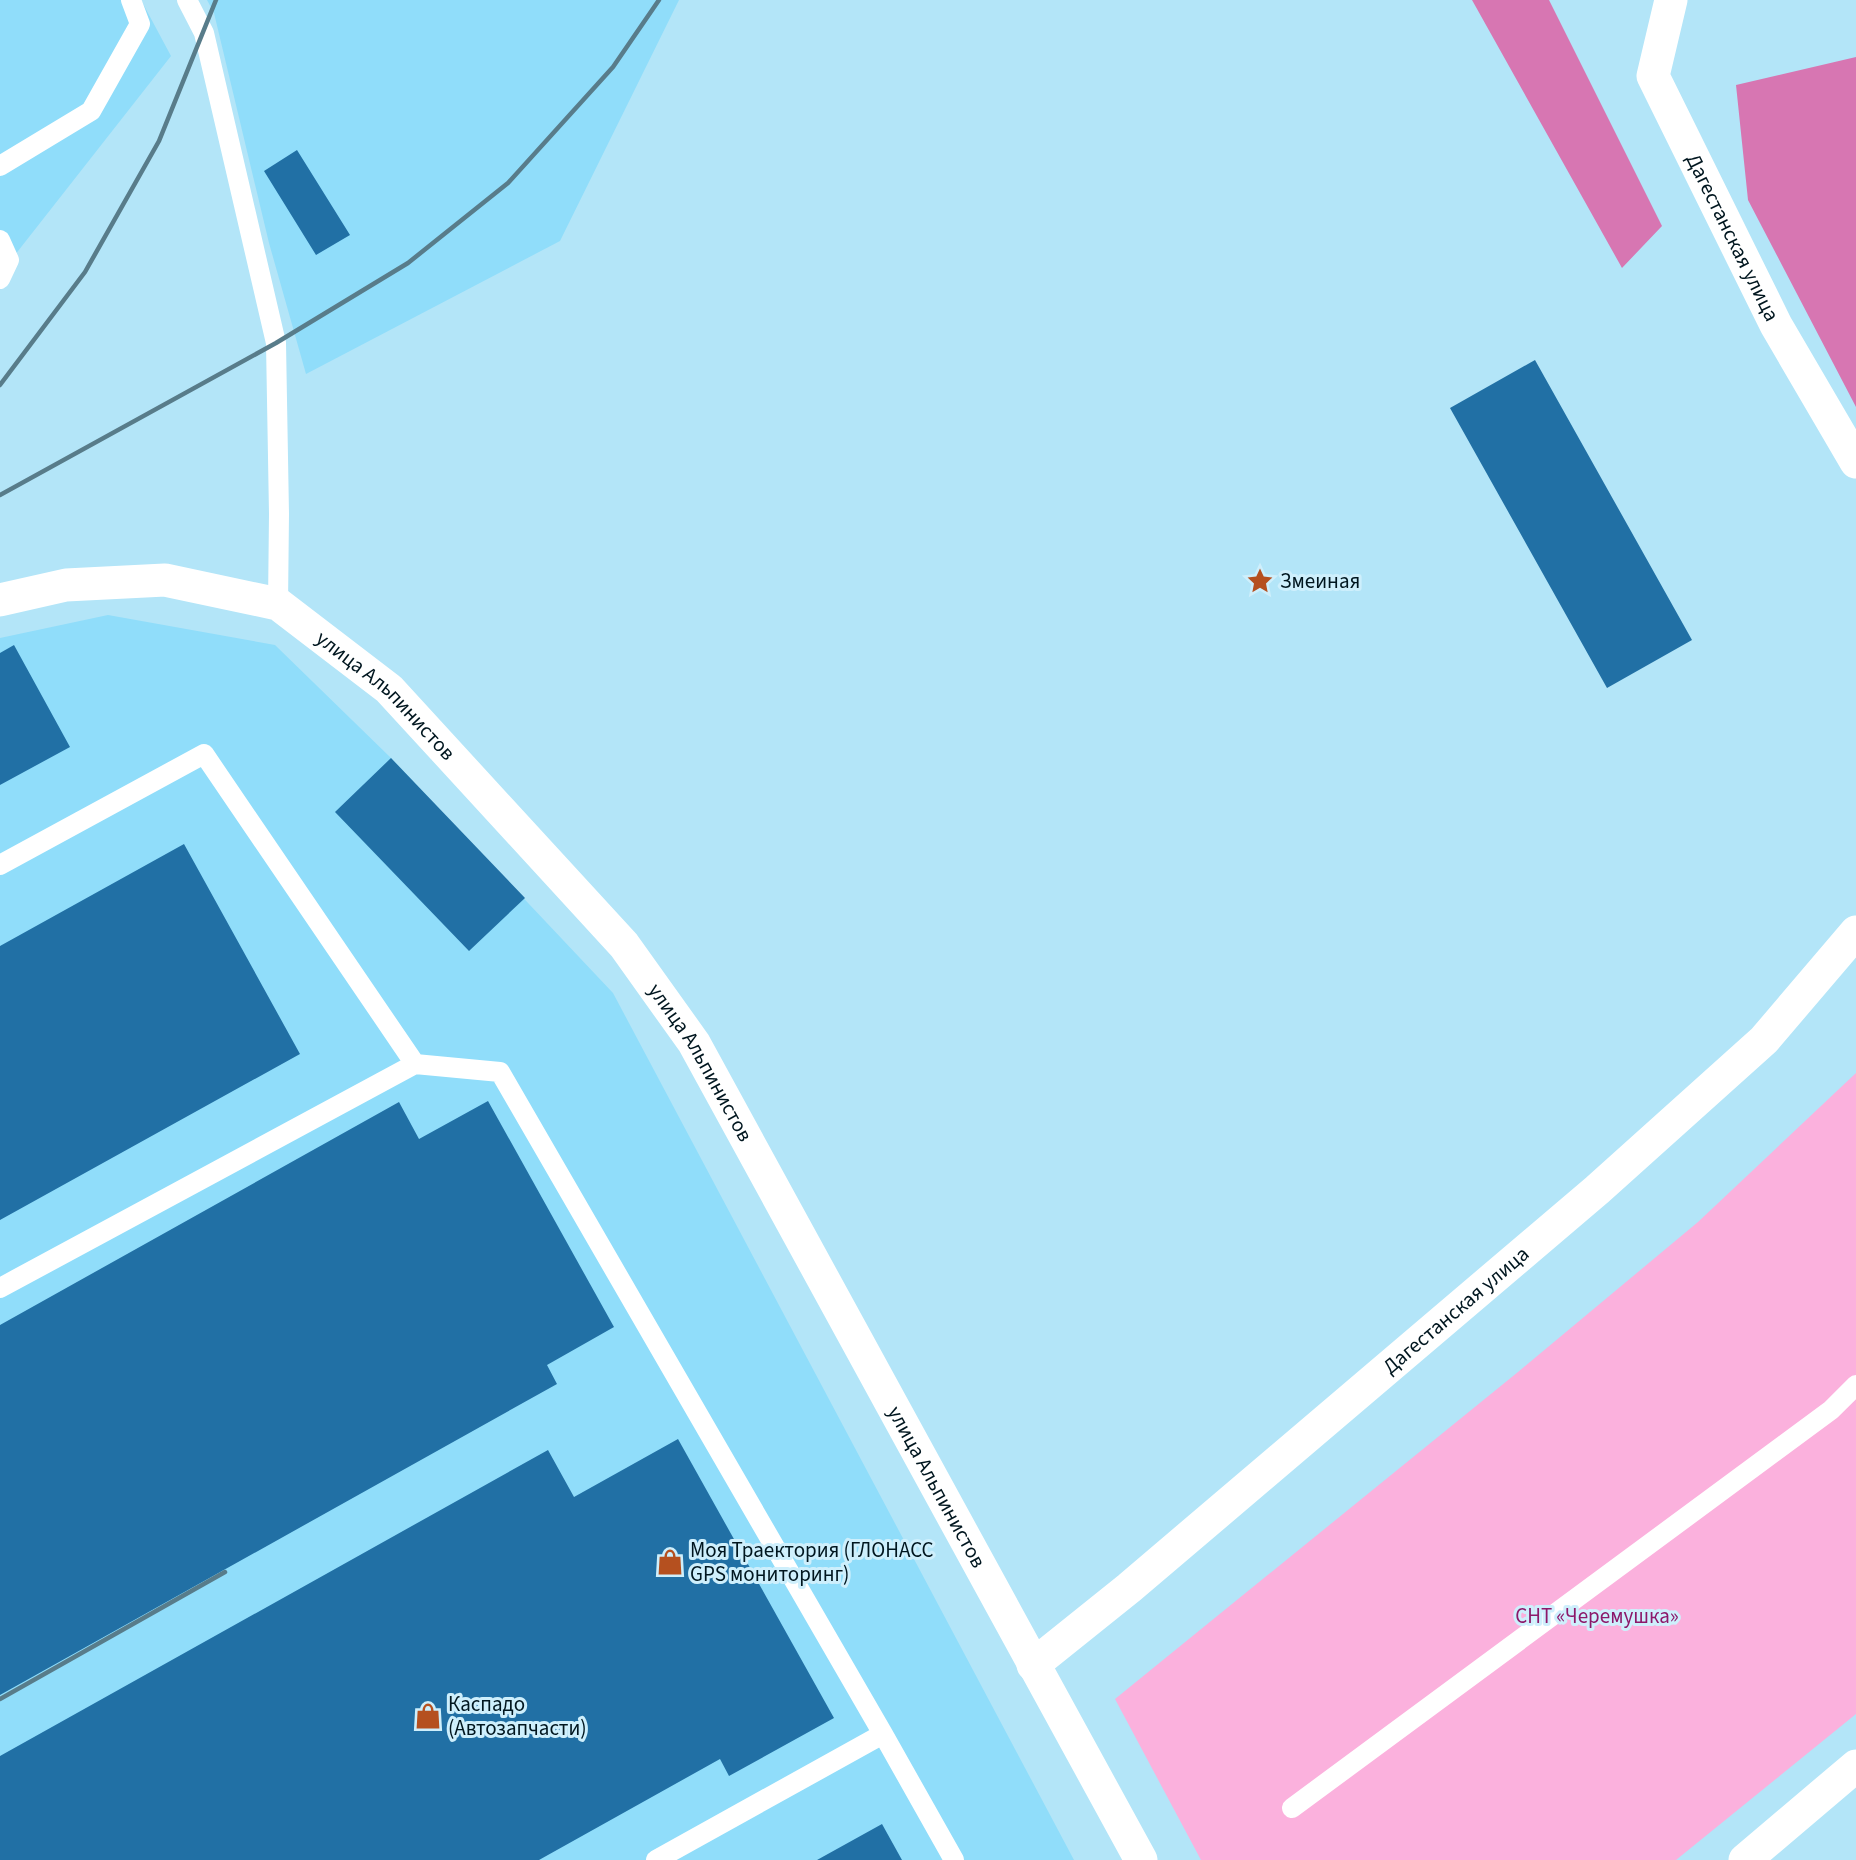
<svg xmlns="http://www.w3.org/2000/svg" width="1856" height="1860" font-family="'Source Sans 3',sans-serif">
  <rect width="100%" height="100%" fill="#b3e5f8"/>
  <path fill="#90ddfa" d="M0,0H141L171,56L0,274Z
    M207,0H679L560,241L306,374L269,243L214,13Z
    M108,615L275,645L391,758L613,993L1074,1860H0V638Z"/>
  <path fill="#fbb1dd" d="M1856,1073V1714L1676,1860H1201L1115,1699L1518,1372L1698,1222Z"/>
  <path fill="#d776b2" d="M1472,0H1549L1662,226L1622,268Z
    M1856,57V407L1748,200L1736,85Z"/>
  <path fill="#2170a5" d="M297,150L350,235L316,255L264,171Z
    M1535,360L1692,640L1607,688L1450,408Z
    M14,645L70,747L0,785V653Z
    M391,758L525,898L469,951L335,812Z
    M184,844L300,1054L0,1220V946Z
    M488,1101L614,1327L547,1365L557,1384L0,1695V1325L399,1102L419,1139Z
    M678,1439L834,1718L729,1776L720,1759L539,1860H0V1756L548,1450L574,1497Z
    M882,1824L902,1860H817Z"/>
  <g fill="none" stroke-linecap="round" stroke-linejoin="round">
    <path stroke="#fff" stroke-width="20" d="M187,0L204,33L276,343L279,514L278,604
      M0,166L91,111L140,24L131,0
      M0,240L9,260L0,279
      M0,865L204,754L415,1064L500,1072L883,1734L954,1860
      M0,1288L415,1064
      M1292,1808L1831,1410L1856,1385
      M656,1860L883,1734"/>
    <g stroke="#fff" stroke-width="33">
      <path id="s1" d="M1671,0L1653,76L1776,325L1856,462"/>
      <path id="s2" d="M1033,1665L1129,1588L1597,1190L1764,1040L1856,932"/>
    </g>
    <g stroke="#fff" stroke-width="33">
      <path id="s3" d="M0,600L66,585L165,580L278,604L389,689L624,945L694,1043L1141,1860"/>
      <path d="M1745,1860L1856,1766"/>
    </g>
    <path stroke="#587c8a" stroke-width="4.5" d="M0,385L85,272L159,141L216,0
      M0,495L276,343L408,263L508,183L613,67L659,0
      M0,1699L225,1572"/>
  </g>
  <defs>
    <g id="sight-bare" transform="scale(2.07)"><path d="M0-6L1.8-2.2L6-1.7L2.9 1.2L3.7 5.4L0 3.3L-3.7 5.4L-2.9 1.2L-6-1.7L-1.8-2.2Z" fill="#b5501f" stroke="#ceeffc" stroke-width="2.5" paint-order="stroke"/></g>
    <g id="shop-bare" transform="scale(2.07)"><path d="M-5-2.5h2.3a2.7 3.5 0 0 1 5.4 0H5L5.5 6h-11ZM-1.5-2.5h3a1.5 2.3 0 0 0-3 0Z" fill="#b5501f" stroke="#ceeffc" stroke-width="2.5" paint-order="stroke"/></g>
  </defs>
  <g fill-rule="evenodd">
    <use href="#sight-bare" x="1260" y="581"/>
    <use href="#shop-bare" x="670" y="1562"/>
    <use href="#shop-bare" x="428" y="1716"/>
  </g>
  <g text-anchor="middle" stroke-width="6" stroke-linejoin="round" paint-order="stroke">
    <g font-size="21" fill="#00161f" stroke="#ceeffc">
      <text dy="7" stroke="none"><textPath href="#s1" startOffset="258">Дагестанская улица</textPath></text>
      <text dy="7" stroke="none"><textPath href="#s3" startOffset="424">улица Альпинистов</textPath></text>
      <text dy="7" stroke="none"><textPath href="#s3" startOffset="910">улица Альпинистов</textPath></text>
      <text dy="7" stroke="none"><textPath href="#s2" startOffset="552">Дагестанская улица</textPath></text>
      <text dy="7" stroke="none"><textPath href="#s3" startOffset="1396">улица Альпинистов</textPath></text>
    </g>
    <g font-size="21" fill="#00161f" stroke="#ceeffc" text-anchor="start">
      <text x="1280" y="588">Змеиная</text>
      <text x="690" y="1557">Моя Траектория (ГЛОНАСС<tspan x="690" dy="24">GPS мониторинг)</tspan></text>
      <text x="448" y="1711">Каспадо<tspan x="448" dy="24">(Автозапчасти)</tspan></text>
    </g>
    <g font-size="21" fill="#8c186a" stroke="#ceeffc">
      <text x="1597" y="1623">СНТ «Черемушка»</text>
    </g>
  </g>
</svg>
